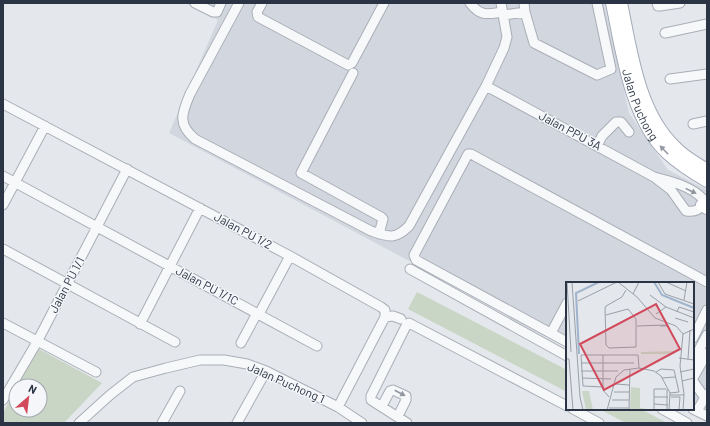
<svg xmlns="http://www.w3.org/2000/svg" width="710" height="426" font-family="Barlow,sans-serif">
  <rect width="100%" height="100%" fill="#e4e7ec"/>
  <path fill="#d2d6de" d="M185,3H604L629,113L668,170L707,190V419L688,409H693V283H567V345L169,133L218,20Z"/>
  <path fill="#c9d6c5" d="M417,292L567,370V392L408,309Z
    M37,348L102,383L64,423H3V413L16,388V410H40V386H17Z
    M599,409H641L665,422L664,423H626Z"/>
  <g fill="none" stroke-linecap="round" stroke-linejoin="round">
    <g stroke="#a9aeb7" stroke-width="11">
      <path id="minor" d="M195,3L213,12H217L221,3
        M239,3L190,94C182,113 177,124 195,139L371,231C389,237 395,240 409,226L486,86L504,48L507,37L501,3
        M262,3L257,12L258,17L348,65L352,63L384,3
        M470,3C481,17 487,14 503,12
        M657,3L658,6H660L680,3
        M525,12L534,43L597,75L611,69L597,3
        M504,15L525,12L524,3
        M665,33L707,24
        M353,73L301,173L381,217L383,219L379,234
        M670,79L707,74
        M486,86L654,177L671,190L686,211C696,212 702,210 703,199C691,186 670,181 654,177
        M3,104L290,256L381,307L385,310V317L338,407
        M693,124L707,121
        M597,146L602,136L616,122H621L629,132
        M3,176L317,346
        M3,205L45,126
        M3,249L175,342
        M410,269L567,356
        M259,314L290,256
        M385,317L393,316L401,319
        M3,323L96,372
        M140,324L200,208
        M551,333L567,303
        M693,338L707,310
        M567,342L416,260L414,255L468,154H471L707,282
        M241,343L257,313
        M693,361L707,335
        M693,378L707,353
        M693,381L705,398
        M3,400L37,342L127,169
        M382,406L390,391L393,390L406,396V400L398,416
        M573,409L599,423
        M662,409L687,423
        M693,409L707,416
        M697,411L707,394
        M79,423L110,395L133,377L166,368L200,360H224L247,364L266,371L338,407L362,423
        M162,423L180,391
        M237,423L266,371
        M407,423L371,400V396L407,324L409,323L567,406"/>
    </g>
    <g stroke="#a3abb8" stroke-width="14">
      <g id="major">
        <path id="s1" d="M612,3C622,50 630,118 667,153C679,164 693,173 707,181"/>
        <path d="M621,3C631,50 638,112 675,147C684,157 696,163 707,170"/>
        <path d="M702,205L707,208"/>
      </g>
    </g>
    <use href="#minor" stroke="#f7f8fa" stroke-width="9"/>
    <use href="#major" stroke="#fff" stroke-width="12"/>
  </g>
  <defs><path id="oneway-solid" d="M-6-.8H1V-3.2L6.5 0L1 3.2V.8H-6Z"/></defs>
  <use fill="#959aa2" href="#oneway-solid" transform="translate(664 150) rotate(-134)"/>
  <g fill="#9196a0">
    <use href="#oneway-solid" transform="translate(691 191) rotate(26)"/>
    <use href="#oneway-solid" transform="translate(400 393) rotate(28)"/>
  </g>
  <g text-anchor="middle" stroke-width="3" stroke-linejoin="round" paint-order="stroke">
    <g font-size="12" fill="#2b3445" stroke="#f4f6f9">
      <text dy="4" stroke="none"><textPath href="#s1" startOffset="106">Jalan Puchong</textPath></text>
      <text transform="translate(570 131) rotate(28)" y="4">Jalan PPU 3A</text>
      <text transform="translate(243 231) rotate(28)" y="4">Jalan PU 1/2</text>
      <text transform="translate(67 285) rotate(-62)" y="4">Jalan PU 1/1</text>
      <text transform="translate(207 286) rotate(28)" y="4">Jalan PU 1/1C</text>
      <text transform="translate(286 383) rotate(24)" y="4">Jalan Puchong 1</text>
    </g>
  </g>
  <g transform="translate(566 282)">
    <rect width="128" height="128" fill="#e4e7ec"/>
    <path d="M109,69V72H75V70ZM65,105L74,106V126L87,128H64ZM16,109H23L27,128H20Z" fill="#c9d6c5"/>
    <path fill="none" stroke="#9fb4cc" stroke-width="2" d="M88,0L96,13L128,26M13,72L10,11L33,0"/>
    <path fill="none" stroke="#9a9fa9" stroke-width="1" d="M1,0L5,70M6,0L14,115L17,128M52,0L71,15L89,36L110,44L117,52L114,84L118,112L117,128M92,0L99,12L128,22M100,0L120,9M67,12L73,0M84,13L100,25L128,36M118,18L121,0M12,19L51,0M111,30L113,25L128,30V47M90,32L100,25M40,33L62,27L70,37V65L43,66L40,63L39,26L40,24L56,15L60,8M109,36L122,40M71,44L100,43L101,44H94M117,52L128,47M37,73V108L43,115M113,76L128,78M0,77H3L7,128M122,77L124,48M15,81H68M15,89H52M90,90L95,87L108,88L113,110L104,111M114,90L128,87M16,96L45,97M96,96L109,95M116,99L128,96M50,102L63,103M37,105L17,104L15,73H72L73,86M101,107V128M48,110H63M104,113H118M88,115H102M105,115H114L113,128M46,118H63M88,122L102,123M43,126H63M41,128L50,95L58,88L73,86L88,89L95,94L104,111L103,128M63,128L64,87M88,128V107H100"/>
    <path fill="#d1495b" fill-opacity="0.15" stroke="#d1495b" stroke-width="2" d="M90,22L114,67L38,108L14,62Z"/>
    <rect width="128" height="128" fill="none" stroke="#2b3445" stroke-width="2"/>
  </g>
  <rect width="710" height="426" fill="none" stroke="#2b3445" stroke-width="8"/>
  <g transform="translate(28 398) rotate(28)"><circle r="19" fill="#f4f6f9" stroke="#a4a8b1"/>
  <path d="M0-3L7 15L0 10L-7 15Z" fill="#d1495b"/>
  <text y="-6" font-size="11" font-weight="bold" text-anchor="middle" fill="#2b3445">N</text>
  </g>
</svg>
